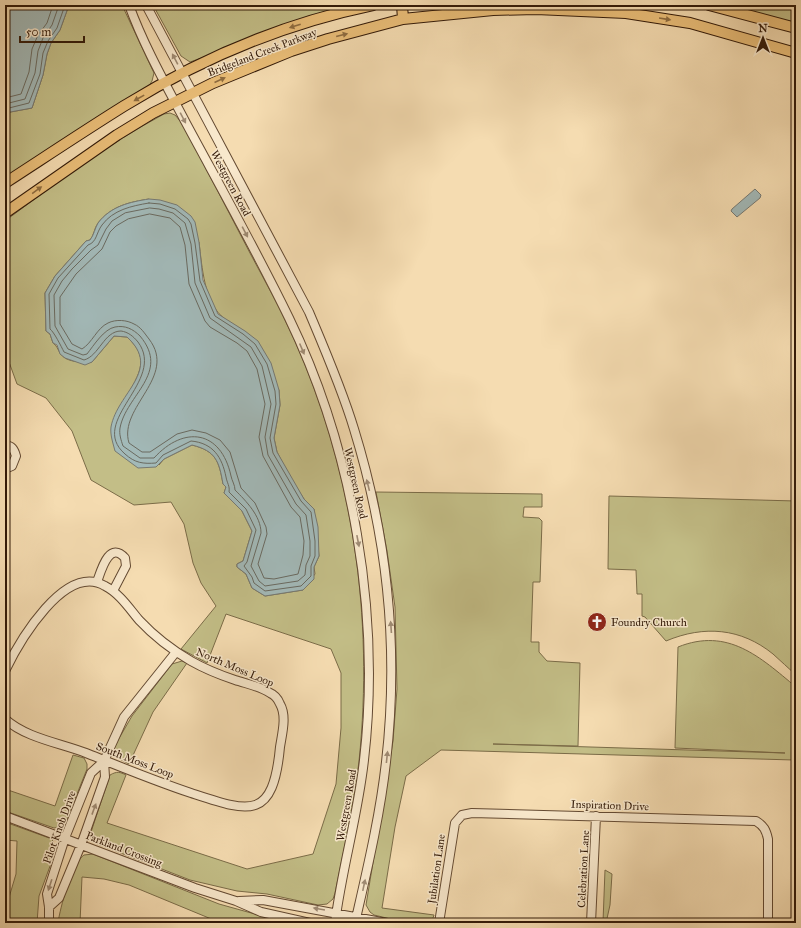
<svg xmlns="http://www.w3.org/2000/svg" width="801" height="928" font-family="'IM FELL Great Primer',serif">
  <rect width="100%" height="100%" fill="#f5dcb1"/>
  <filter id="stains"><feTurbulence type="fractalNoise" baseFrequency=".005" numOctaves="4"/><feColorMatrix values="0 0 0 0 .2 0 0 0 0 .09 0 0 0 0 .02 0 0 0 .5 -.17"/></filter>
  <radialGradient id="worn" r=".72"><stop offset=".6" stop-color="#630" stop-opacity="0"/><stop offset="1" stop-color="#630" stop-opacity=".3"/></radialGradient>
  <path fill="#c3be87" stroke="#7b6c48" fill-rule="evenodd" d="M69,5H122L154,73L152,81L149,86L5,178V113L32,108L43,75L47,54L51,43L60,30Z
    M153,5H352L190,62L181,56Z
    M729,5H796V25Z
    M170,113L175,115L181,122C205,166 228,211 251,255C266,283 281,310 294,339C353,470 374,618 359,761C354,805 344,849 335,893L333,899L327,904L318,905L267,894L237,891L190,880L95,843L91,839V832L110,775C117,771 120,772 126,775L107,823L247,869L313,854L336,784L341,728V673L331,649L226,614L207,663L181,649L216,606L201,583L193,563L184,524L171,502L134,505L91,480L72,431L46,398L17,384L5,351V221C56,183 108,144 164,114ZM149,199L199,242C202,266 204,304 225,319L279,390L280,405L274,438L277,452L291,479L304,499L314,509L319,556L314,567L315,574L303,590L265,596L252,588L246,574L237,567V564L243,561L252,531L242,511L224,493L226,487L223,484C219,461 216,451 192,445L164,459L159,465L129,393C141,370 149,357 127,337L114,336L92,362C81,362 66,363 60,353C57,348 57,346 53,343L50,334L46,331L45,293L55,276L86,241L90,240C94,236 94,228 98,223C111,206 130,202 149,199Z
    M376,492L542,494V507H524L523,517L539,518L542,521L540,582H533L531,642H539V652L547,661L580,663L578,746L493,744L785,753L675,748L678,647C728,627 760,657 796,687V762L794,760L441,750L406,776L395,827L382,908L434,915C433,918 432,922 429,923C416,927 388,918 374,915L370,912L366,905L393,741L397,689L395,607L387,551Z
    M609,496L796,501V675C788,668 781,661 773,654C741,628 704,625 666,641L645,617L642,616V594H637L636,570L608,569Z
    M182,661L187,663L153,712L129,764C121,760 114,757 114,747L132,716L172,664Z
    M73,755L84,758L87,764V769L65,824L60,827L54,828L5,811V789L55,806Z
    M5,822L52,839L56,850L39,896L37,923H5V911L16,874L17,841L5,840Z
    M93,854L219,904L287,923H221L129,885L104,879L82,877L80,923H58C60,908 72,863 84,855Z
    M605,870L612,874L610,905L606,923L603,922Z"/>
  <path fill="#a2b9b8" stroke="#767972" d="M5,5H69L60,30L51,43L47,54L43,75L32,108L5,113Z
    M755,189L761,195L760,198L737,217L731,211L732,209Z
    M149,199L160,200L177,205L191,216L195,222L199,242L203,280L218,314L245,331L258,341L271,363L279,390L280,405L274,438L277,452L304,499L314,509L318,527L319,556L314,567V579L303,590L265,596L252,588L246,574L237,567V564L243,561L252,531L242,511L224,493L226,487L223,484C219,461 216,451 192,445L164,459L156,467L138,468L115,451C113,443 110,435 111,427C117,393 163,370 127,337L114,336L92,362L85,365L65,358L60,354L57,345L53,343L50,334L46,331L45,293L55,276L86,241L90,240C94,235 95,228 98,223C111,206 130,202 149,199Z"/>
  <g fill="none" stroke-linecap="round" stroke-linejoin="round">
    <path stroke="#6a6a60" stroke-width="1" d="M5,98L21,94L29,72L32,49L38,35L47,23L53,5
      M5,104L25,99L35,73L38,51L43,38L52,25L59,5
      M5,109L29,103L40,74L43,53L48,41L57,28L65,5
      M149,203L160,204L175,209L188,219L191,224L195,243L200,281L215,316L243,334L255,344L267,364L275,391L276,404L270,438L273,453L301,501L311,512L315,541V556L311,566V576L301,586L265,591L254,583L252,577L244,566L247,562L256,530L246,509L229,492C230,486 227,483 226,477C222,457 213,443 191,441L163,455L156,463C143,464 135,463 125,454C87,421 167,381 138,342C133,336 128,332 121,331C104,331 99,356 84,360L64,352C61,346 54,332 50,329L49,294L58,278L88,245C97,242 96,233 102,225C113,210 131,206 149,203Z
      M150,208L159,209L173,213L185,223L191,244L195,283L210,318L251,347L262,366L271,404L265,437L268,455L296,504L306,515L310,541V556L306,565L305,575L298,581L265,586L259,581L251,566L261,533C261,516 246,501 235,490C235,485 232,481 231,476C221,430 184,425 154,458H140L123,446C121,440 119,434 120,428C126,395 171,373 140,336C133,329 125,325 115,327C104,329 94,345 87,354L83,355L68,349L55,326L54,295L62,281L72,269L91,250L98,245L106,229L112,221L125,213Z
      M150,214L170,218L180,227L185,245L189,284L205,321L210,327L237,343L247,351L257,369L265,404L259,437L263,456L291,507L300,517L304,541L303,555L298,574L274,579L264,578L258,564L267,534L266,527L255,503L241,488L230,452L220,440L206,433L192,430L177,434L150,452H142L129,443C118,407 178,377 149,339C145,334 141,327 134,324C127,320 116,319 108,323C97,328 92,343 82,349L72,344L60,324V297L76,274L102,249L110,232L116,226L128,219Z"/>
    <g stroke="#644a32" stroke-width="10">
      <path id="minor" d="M129,5C144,46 166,85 186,123C221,188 257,252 289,318C353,450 381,614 364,760C358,815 342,868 335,923
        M146,5L309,312C325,350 342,389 354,429C387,536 399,650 386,762C380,816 367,870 355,923
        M626,13L627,5
        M5,445C12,446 14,449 16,456L12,466L5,469
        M97,582C101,571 109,540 125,558L126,566L113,591
        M5,671C19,642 65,562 105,586C119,593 129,608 139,620C154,636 172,650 191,661C205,669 220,675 235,680C247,684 260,686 270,693C275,695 278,699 280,704C287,716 282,734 280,747C273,822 249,812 191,793C155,781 121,767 86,753C60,743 26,738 5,719
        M5,816L195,888L236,901L261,912L310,923
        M239,901L263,900L387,923
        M49,907L59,898L81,845L105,777L104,761
        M49,923V907L47,894L65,838L91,773L104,761L124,717L176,652
        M439,923L455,823L462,815L472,813L756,821C764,826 766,830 768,839V923
        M591,923L596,816"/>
    </g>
    <g stroke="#331a08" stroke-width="12">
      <path id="major" d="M402,5L403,19
        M709,5L796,28
        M5,183C45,157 84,131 124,106C200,59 286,23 373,5
        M5,213L117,135L153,113L213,83L291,51L328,39L403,19L493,10L536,9L626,13L690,23L796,53"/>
    </g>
    <use href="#minor" stroke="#f8e8cc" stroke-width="8"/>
    <use href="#major" stroke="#eabe78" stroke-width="10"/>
  </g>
  <defs><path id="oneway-solid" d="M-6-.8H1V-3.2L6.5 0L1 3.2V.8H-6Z"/></defs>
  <g fill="#8e6c40">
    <use href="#oneway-solid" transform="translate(665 19) rotate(9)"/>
    <use href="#oneway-solid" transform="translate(295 26) rotate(162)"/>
    <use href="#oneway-solid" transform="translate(342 35) rotate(-14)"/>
    <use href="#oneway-solid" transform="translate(220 80) rotate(-24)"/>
    <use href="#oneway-solid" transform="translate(139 98) rotate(151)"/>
    <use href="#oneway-solid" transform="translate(37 190) rotate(-36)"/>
  </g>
  <g fill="#9f8b74">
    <use href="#oneway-solid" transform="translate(175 59) rotate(-118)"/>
    <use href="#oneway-solid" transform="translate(183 118) rotate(62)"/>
    <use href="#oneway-solid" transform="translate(245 232) rotate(62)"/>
    <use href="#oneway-solid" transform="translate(302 349) rotate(67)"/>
    <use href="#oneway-solid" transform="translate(368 485) rotate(-104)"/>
    <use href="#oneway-solid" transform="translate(358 541) rotate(79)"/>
    <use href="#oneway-solid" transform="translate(391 627) rotate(-94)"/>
    <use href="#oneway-solid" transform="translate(387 757) rotate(-84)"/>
    <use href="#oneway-solid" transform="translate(94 809) rotate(-70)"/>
    <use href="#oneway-solid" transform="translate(50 885) rotate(108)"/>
    <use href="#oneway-solid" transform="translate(364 885) rotate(-78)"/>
    <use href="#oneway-solid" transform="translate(319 909) rotate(-170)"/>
  </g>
  <defs>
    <g id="church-disc" transform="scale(1)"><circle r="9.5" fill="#8f2418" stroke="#f8e8cc"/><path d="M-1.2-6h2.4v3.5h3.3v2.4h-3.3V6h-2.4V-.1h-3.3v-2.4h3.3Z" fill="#fff"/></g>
  </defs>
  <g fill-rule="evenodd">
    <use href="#church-disc" x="597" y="622"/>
  </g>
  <g text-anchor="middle" stroke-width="3" stroke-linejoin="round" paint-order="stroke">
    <g font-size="11" fill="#331a08" stroke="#f8e8cc">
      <text transform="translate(262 52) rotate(-21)" y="4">Bridgeland Creek Parkway</text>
      <text transform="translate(231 183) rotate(62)" y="4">Westgreen Road</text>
      <text transform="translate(356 483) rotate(77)" y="4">Westgreen Road</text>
      <text transform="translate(235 667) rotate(23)" y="4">North Moss Loop</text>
      <text transform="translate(135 760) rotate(21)" y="4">South Moss Loop</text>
      <text transform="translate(346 805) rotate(-80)" y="4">Westgreen Road</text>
      <text transform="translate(610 805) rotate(2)" y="4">Inspiration Drive</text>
      <text transform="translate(59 827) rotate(-70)" y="4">Pilot Knob Drive</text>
      <text transform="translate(124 849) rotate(21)" y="4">Parkland Crossing</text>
      <text transform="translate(436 869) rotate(-82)" y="4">Jubilation Lane</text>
      <text transform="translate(583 869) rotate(-87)" y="4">Celebration Lane</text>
    </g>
    <g font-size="11" fill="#331a08" stroke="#f8e8cc" text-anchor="start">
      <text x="611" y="626">Foundry Church</text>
    </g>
  </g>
  <rect width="801" height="928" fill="none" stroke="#f5dcb1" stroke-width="20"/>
  <rect x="6" y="6" width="789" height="916" fill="none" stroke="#331a08" stroke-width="2"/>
  <rect x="10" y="10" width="781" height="908" fill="none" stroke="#331a08"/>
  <g transform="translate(763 38)" stroke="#f8e8cc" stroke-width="3" paint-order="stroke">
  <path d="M0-3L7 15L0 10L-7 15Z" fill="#331a08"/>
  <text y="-6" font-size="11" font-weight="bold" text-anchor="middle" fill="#331a08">N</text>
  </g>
  <path d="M20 36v6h64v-6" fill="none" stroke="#331a08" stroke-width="2"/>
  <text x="26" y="36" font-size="12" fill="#331a08" stroke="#f8e8cc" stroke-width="3" paint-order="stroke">50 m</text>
  <rect width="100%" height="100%" filter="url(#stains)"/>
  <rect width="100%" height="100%" fill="url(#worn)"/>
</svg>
